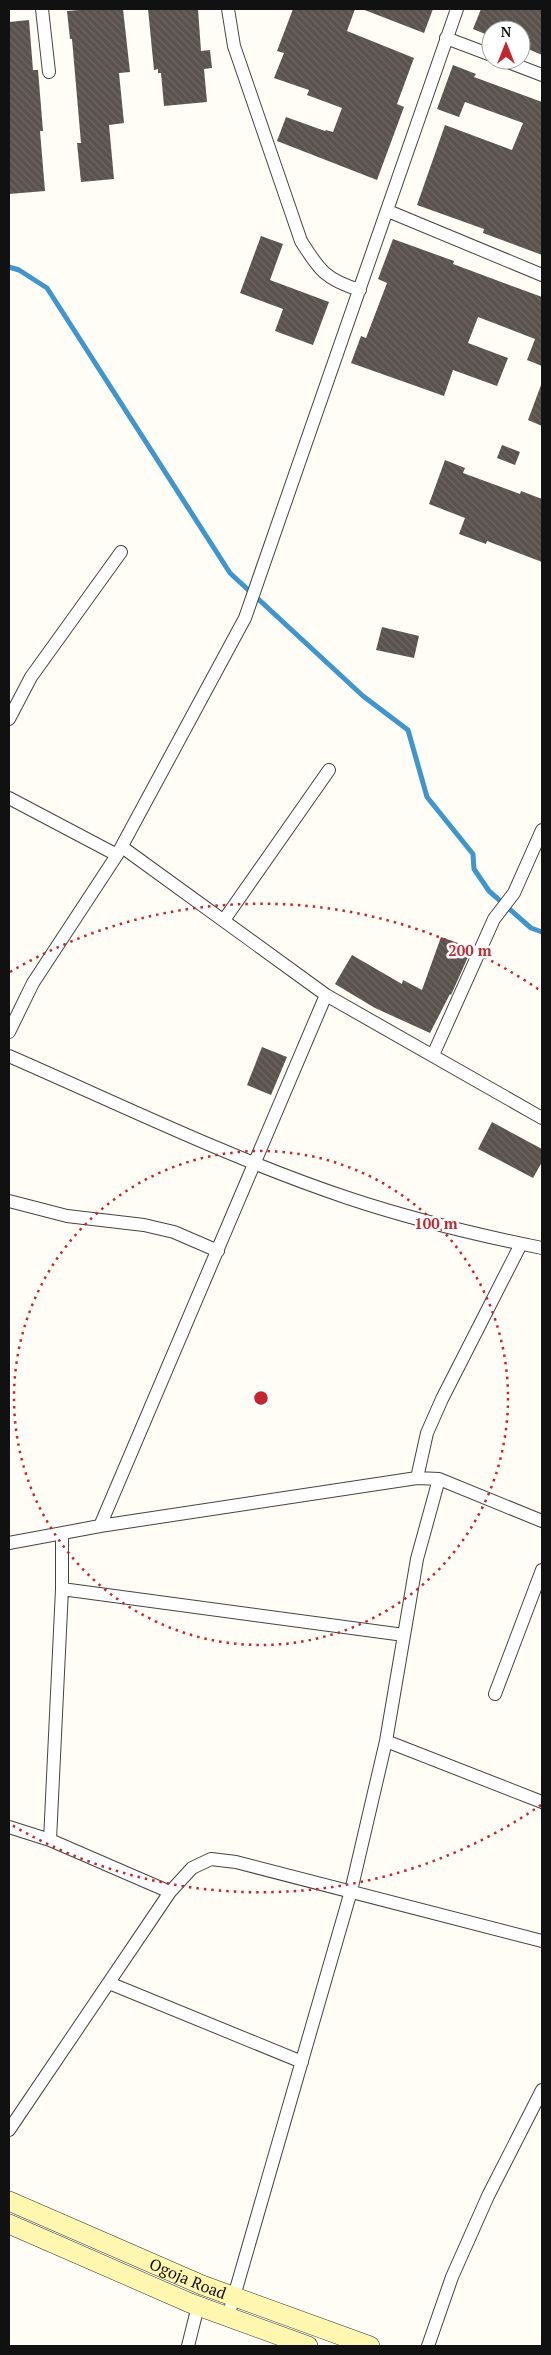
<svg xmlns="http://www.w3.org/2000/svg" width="551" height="2355" font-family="'PT Serif',serif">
  <defs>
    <pattern id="building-back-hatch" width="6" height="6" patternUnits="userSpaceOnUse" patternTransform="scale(1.25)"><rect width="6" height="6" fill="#5a524d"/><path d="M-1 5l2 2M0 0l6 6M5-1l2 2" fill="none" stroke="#6d6662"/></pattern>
  </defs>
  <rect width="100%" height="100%" fill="#fffdf5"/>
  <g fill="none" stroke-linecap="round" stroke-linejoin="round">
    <path stroke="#3f96cf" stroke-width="5" d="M9,267L19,270L47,288L230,573L363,696L408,730L427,797L473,854L474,869L489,891L531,928L542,932"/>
  </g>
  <path fill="url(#building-back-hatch)" d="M91,9H123L130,72L119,73L124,123L109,125L114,179L81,182L77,143H81L72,39H70L67,11Z
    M148,9H198L201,51L210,50L212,68L204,69L207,102L164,106L161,73H158V69L154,70Z
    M293,9H355L347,31L414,58L397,104L404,107L377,180L277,141L286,117L325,131L326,130L333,132L342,108L307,95L309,90L274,78L284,53L277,51Z
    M362,9H433L424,33Z
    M481,9H542V55L521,46V30H491L490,36L473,29Z
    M29,20L33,70H38L43,131H40L45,191L9,194V22Z
    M453,65L476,74L474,77L542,102V255L483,233L484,229L417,205L445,125L512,150L523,123L465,102L459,117L437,109Z
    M261,236L283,244L270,280L329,302L313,345L275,331L283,309L240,293Z
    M393,239L454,261L453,264L542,297V366L527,360L535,339L478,317L468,343L508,358L497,386L453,370L444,396L351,363L361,336L366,338L387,283L378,279Z
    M541,385L542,386V426L528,420Z
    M502,445L520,452L515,465L497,458Z
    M445,460L465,468L463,473L520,494L521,491L542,499V562L487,541L486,544L459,534L465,518L429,504Z
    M382,627L419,636L414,658L376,650Z
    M441,937L472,948L451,995L450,994L430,1033L375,1008L335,984L352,955L402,984L403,980L422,990Z
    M262,1047L287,1057L271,1095L247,1085Z
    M492,1122L542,1149V1162L533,1178L478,1149Z"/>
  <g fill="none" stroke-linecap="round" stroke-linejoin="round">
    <g stroke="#444" stroke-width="14">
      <path id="minor" d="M42,9L49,72
        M228,9L234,46L301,241C319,270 326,280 360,290
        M446,38L491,55
        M503,60L542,75
        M388,211L542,275
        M9,719L31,677L121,552
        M9,798L117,855
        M122,847L326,995L542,1118
        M224,920L329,770
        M9,1032L33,983L117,855L245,618L457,9
        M433,1055L494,919L514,893L542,830
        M9,1056C119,1104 234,1160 348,1198C411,1219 477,1235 542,1248
        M9,1201L67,1216L144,1225L174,1232L218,1251
        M417,1478L427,1433L442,1399L521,1244
        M100,1526L326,995
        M9,1543L100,1526L417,1478L439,1479L542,1521
        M62,1589L404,1635
        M495,1694L542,1570
        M386,1741L542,1802
        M9,1827L50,1840L62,1589V1534
        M50,1840L170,1892L192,1868L211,1859L236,1862L542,1941
        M109,1983L302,2062
        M9,2130L170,1892
        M228,2317L351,1891L386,1741L417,1559L439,1479
        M188,2346L198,2306
        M428,2346L452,2277L488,2196L542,2090"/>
    </g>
    <g stroke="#333" stroke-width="20">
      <g id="secondary">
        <path id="s1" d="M9,2201L202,2285L370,2346"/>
        <path d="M9,2224L190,2303L308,2346"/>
      </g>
    </g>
    <use href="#minor" stroke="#fff" stroke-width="12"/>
    <use href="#secondary" stroke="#fff6b0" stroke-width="19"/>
  </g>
  <g fill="none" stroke="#c4262e" stroke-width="2.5" stroke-dasharray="2.5 5">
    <circle cx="261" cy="1398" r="247"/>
    <path d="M541 1805A494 494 0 0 1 10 1824M10 972A494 494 0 0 1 541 991"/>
  </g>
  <g text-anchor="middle" stroke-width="5" stroke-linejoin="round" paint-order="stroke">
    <g font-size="16" fill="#111" stroke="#fff">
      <text dy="6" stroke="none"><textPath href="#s1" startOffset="195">Ogoja Road</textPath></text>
    </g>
  </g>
  <circle cx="261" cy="1398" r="8" fill="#c4262e" stroke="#fff" stroke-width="2.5"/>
  <g font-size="15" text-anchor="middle" font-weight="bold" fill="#c4262e" stroke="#fff" stroke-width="5" stroke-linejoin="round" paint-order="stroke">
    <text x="470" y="956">200 m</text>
    <text x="436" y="1229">100 m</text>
  </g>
  <rect width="551" height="2355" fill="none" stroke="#111111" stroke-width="20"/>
  <g transform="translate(506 45)"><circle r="24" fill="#ffffff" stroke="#a0a0a0"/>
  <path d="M0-4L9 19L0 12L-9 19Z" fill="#c4262e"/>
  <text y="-8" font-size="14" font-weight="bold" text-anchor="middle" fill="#111111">N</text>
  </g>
</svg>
